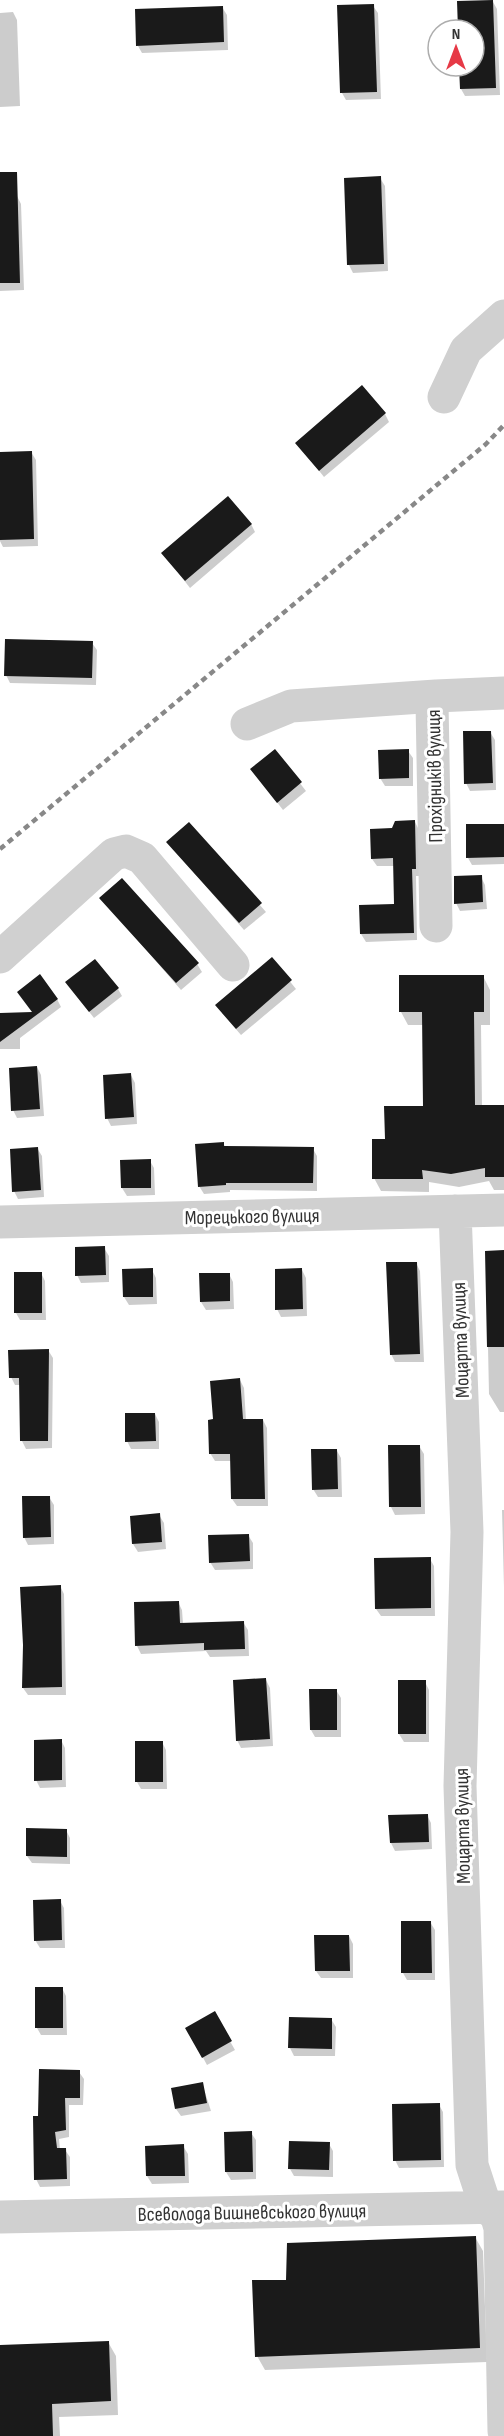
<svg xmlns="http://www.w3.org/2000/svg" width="504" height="2436" font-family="'Sofia Sans Condensed',sans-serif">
  <rect width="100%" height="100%" fill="#fff"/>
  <path fill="#0003" d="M493,2L497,9L500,95L465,96L461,89L460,66H474V30H459Z
    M373,6L378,13L381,99L346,100L342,93Z
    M222,7L227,15L228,50L142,53L138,46Z
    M13,12L17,20L20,106L0,107V13Z
    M380,178L385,186L388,271L353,273L349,265Z
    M17,196L21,204L24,290L0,291V197Z
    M385,414L389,422L324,477L297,443Z
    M31,452L36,460L38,546L3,547L0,541V453Z
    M251,524L255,532L190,588L163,553Z
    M92,643L97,650L96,685L10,683L6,675Z
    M490,732L495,740L496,790L470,791L466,783Z
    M275,751L306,791L283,810L252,770Z
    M408,751L413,758V786H385L380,778Z
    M415,822L419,830L420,876H416L417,940L366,942L361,934L395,906L394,866H377L372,859L393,830Z
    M189,824L266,912L244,930L168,843Z
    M504,825V864L472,865L468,858Z
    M481,877L485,885L487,909L460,911L456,903Z
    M101,898L197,964L202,972L181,990Z
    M272,959L296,989L241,1035L222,1013Z
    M483,976L490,990V1025H481L482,1107L504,1106V1190H494L489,1181L459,1187L429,1182V1192L381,1191L374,1178L386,1140L425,1107L424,1025H408L401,1012Z
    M118,989L122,996L94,1018L72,990Z
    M57,999L61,1007L20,1038V1049H0V1015L34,1014Z
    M37,1067L41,1075L44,1116L17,1118L13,1110Z
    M131,1075L135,1083L137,1124L111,1126L107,1118Z
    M223,1143L226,1148L313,1149L317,1156V1191L230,1190V1192L204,1194L199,1186Z
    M37,1148L42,1156L44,1197L18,1199L14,1191Z
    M150,1161L154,1168L155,1195L127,1196L122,1188Z
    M104,1248L109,1256V1282L81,1283L77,1275Z
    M486,1252H504V1412H500L489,1394Z
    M416,1263L420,1271L424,1362H395L391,1354Z
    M124,1270H152L156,1278L157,1304L129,1305L124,1297Z
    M302,1270L306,1278L307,1316L281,1317L277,1309Z
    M41,1273L45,1281L46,1320H20L16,1313Z
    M229,1274L233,1282L234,1309L206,1310L201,1302Z
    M48,1350L53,1358L52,1448L26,1449L22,1441L21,1385H15L11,1377Z
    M240,1380L244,1388L246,1420H263L267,1428L268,1506H237L232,1499V1461H215L210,1453L215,1421Z
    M155,1414L159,1422V1449H131L127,1441Z
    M419,1446L424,1454L425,1514L395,1515L391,1507Z
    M337,1451L341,1458L342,1497H318L313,1489Z
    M49,1497L54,1505V1544L28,1545L24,1537Z
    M502,1510H504V1587Z
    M159,1515L164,1523L166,1549L138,1552L133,1544L131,1517Z
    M248,1535L253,1543V1569L215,1570L210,1562Z
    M430,1559L434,1566L435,1616H381L376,1609Z
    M60,1586L64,1594L66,1695H28L23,1688Z
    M178,1602L182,1610L183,1624L243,1622L248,1630L249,1656L210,1657L206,1651L141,1654L137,1646L135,1604Z
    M266,1680L270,1688L273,1746L241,1748L237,1740Z
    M399,1682H425L429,1690V1742H404L399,1734Z
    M336,1690L341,1698V1737H315L311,1730Z
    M61,1740L65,1748L66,1787L40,1788L36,1780Z
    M162,1742L166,1750L167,1789H141L137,1782Z
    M427,1815L431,1823L432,1849L395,1851L391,1843Z
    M66,1830L70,1838V1864L32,1863L27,1856Z
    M60,1901L64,1908L65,1948H40L35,1940Z
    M430,1922L435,1930V1980H407L403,1973Z
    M349,1936L353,1944V1978H321L316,1971Z
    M62,1988L66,1996L67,2035H41L37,2028Z
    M214,2013L235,2050L207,2065L187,2028Z
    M331,2019L336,2027L335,2056H294L290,2048Z
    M79,2072L84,2079L83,2105H69V2137L59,2139L60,2150H65L70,2157V2186L40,2187L36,2179L39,2117Z
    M202,2083L211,2111L181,2116L176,2109Z
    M439,2105L443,2112L444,2167L399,2168L395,2160Z
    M251,2133L256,2140V2179L231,2180L226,2172Z
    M329,2144L333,2151V2177L294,2176L290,2169Z
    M183,2146L188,2154L189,2183L152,2184L147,2176Z
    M475,2237L483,2251L487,2362L265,2370L257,2356L288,2282Z
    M108,2342L116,2356L118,2415L59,2417L60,2436H0V2347Z"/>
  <path fill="#1a1a1a" d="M493,0L496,88L460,89L459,66H474V30H458L457,1Z
    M374,4L377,92L340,93L337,5Z
    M223,6L224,42L136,46L135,9Z
    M0,172H17L20,283H0Z
    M381,176L384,264L347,265L344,178Z
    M362,385L386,413L319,471L295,443Z
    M32,451L34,539L0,540V452Z
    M228,496L252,524L185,581L161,553Z
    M5,639L93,641L92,678L4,676Z
    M463,731H491L493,783L464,784Z
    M275,749L302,782L277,803L250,769Z
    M409,749V778L379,779L378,750Z
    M415,820L416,869H412L414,933L360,934L359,905L394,904L393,858L371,859L370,829L392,828L395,821Z
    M189,822L262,903L239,923L166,842Z
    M466,824H504V857L466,858Z
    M482,875L483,902L454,904V876Z
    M122,878L199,963L176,983L99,898Z
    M272,957L292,980L236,1029L215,1005Z
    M95,959L119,988L89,1012L65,982Z
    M40,974L58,999L0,1042V1013L32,1012L17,992Z
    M399,975H484V1012H474L475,1105H504V1177H485V1168L451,1174L422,1170L423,1179H372V1139H385L384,1106H423L422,1012H399Z
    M37,1066L40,1109L11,1111L9,1068Z
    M131,1073L134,1117L105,1119L103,1075Z
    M224,1142V1146L314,1147L313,1183H226V1185L198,1187L195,1144Z
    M38,1147L41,1190L12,1192L10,1149Z
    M151,1159V1188H121L120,1160Z
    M105,1246L106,1275L75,1276V1247Z
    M504,1250V1347H487L485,1251Z
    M386,1262H417L420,1354L390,1355Z
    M153,1268V1297H123L122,1269Z
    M302,1268L303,1309L275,1310V1269Z
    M14,1272H42V1313H14Z
    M199,1273H230V1301L200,1302Z
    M49,1349L48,1441H20L19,1378H9L8,1350Z
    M240,1378L243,1419H263L265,1499H231L230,1454H209L208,1420L213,1419L210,1381Z
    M125,1413H155L156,1441L125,1442Z
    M388,1445H420L421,1507H389Z
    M311,1449H337L338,1489L312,1490Z
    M22,1496H50L51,1537L23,1538Z
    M160,1513L162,1542L132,1544L130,1516Z
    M249,1534L250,1561L209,1563L208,1535Z
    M431,1557V1608L375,1609L374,1558Z
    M61,1585L62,1687L22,1688L23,1645L20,1587Z
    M179,1601L180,1623L244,1621L245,1649L204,1650V1643L135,1646L134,1602Z
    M266,1678L270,1739L236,1741L233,1680Z
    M398,1680H426V1734H398Z
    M309,1689H337V1730H310Z
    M62,1739V1780L34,1781V1740Z
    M135,1741H163V1782H135Z
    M428,1814L429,1842L390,1843L388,1815Z
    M26,1828L67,1829V1857L26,1856Z
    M61,1899L62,1940L34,1941L33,1900Z
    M401,1921H431L432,1973H401Z
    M314,1935H349L350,1971H315Z
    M35,1987H63V2028H35Z
    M215,2011L232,2041L202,2058L185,2028Z
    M289,2017L332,2018V2049L288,2048Z
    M39,2069L80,2070V2098H65L66,2130L55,2132L57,2148H66L67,2179L34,2180L33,2116H38Z
    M203,2082L207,2103L175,2109L171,2088Z
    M440,2103L441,2160L393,2161L392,2104Z
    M252,2131L253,2172H225L224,2132Z
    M289,2141L330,2142L329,2170L288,2169Z
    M184,2144L185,2176H146L145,2146Z
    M476,2236L480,2348L255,2357L252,2280H286L287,2243Z
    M109,2341L111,2401L52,2404L53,2436H0V2345Z"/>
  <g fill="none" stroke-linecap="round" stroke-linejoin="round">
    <path stroke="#d0d0d0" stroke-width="33" d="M444,397L466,350L504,316
      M247,724L291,706L436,696
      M436,926L432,702L436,696L504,693
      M0,957L114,854L126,851L142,858L233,965
      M455,1211L467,1532L460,1786L472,2165L486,2208L496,2214L500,2228L504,2431
      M0,1222L504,1210
      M0,2217L504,2207"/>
    <path stroke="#888" stroke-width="4.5" stroke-dasharray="6 4.5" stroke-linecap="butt" d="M0,849L486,444L504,425"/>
  </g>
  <g text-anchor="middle" stroke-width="6" stroke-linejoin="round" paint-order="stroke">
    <g font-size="20" fill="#333" stroke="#fff">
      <text transform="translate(434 776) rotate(-91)" y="7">Прохідників вулиця</text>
      <text transform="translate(252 1216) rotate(-1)" y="7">Морецького вулиця</text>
      <text transform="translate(460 1340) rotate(-92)" y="7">Моцарта вулиця</text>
      <text transform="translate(462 1826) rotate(-91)" y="7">Моцарта вулиця</text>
      <text transform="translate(252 2212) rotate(-1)" y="7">Всеволода Вишневського вулиця</text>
    </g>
  </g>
  <g transform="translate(456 48)"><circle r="28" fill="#ffffff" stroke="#adadad" stroke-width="1.5"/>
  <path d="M0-4.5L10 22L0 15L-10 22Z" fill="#e63946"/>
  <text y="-9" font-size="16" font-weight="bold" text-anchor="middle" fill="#333333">N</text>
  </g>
</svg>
